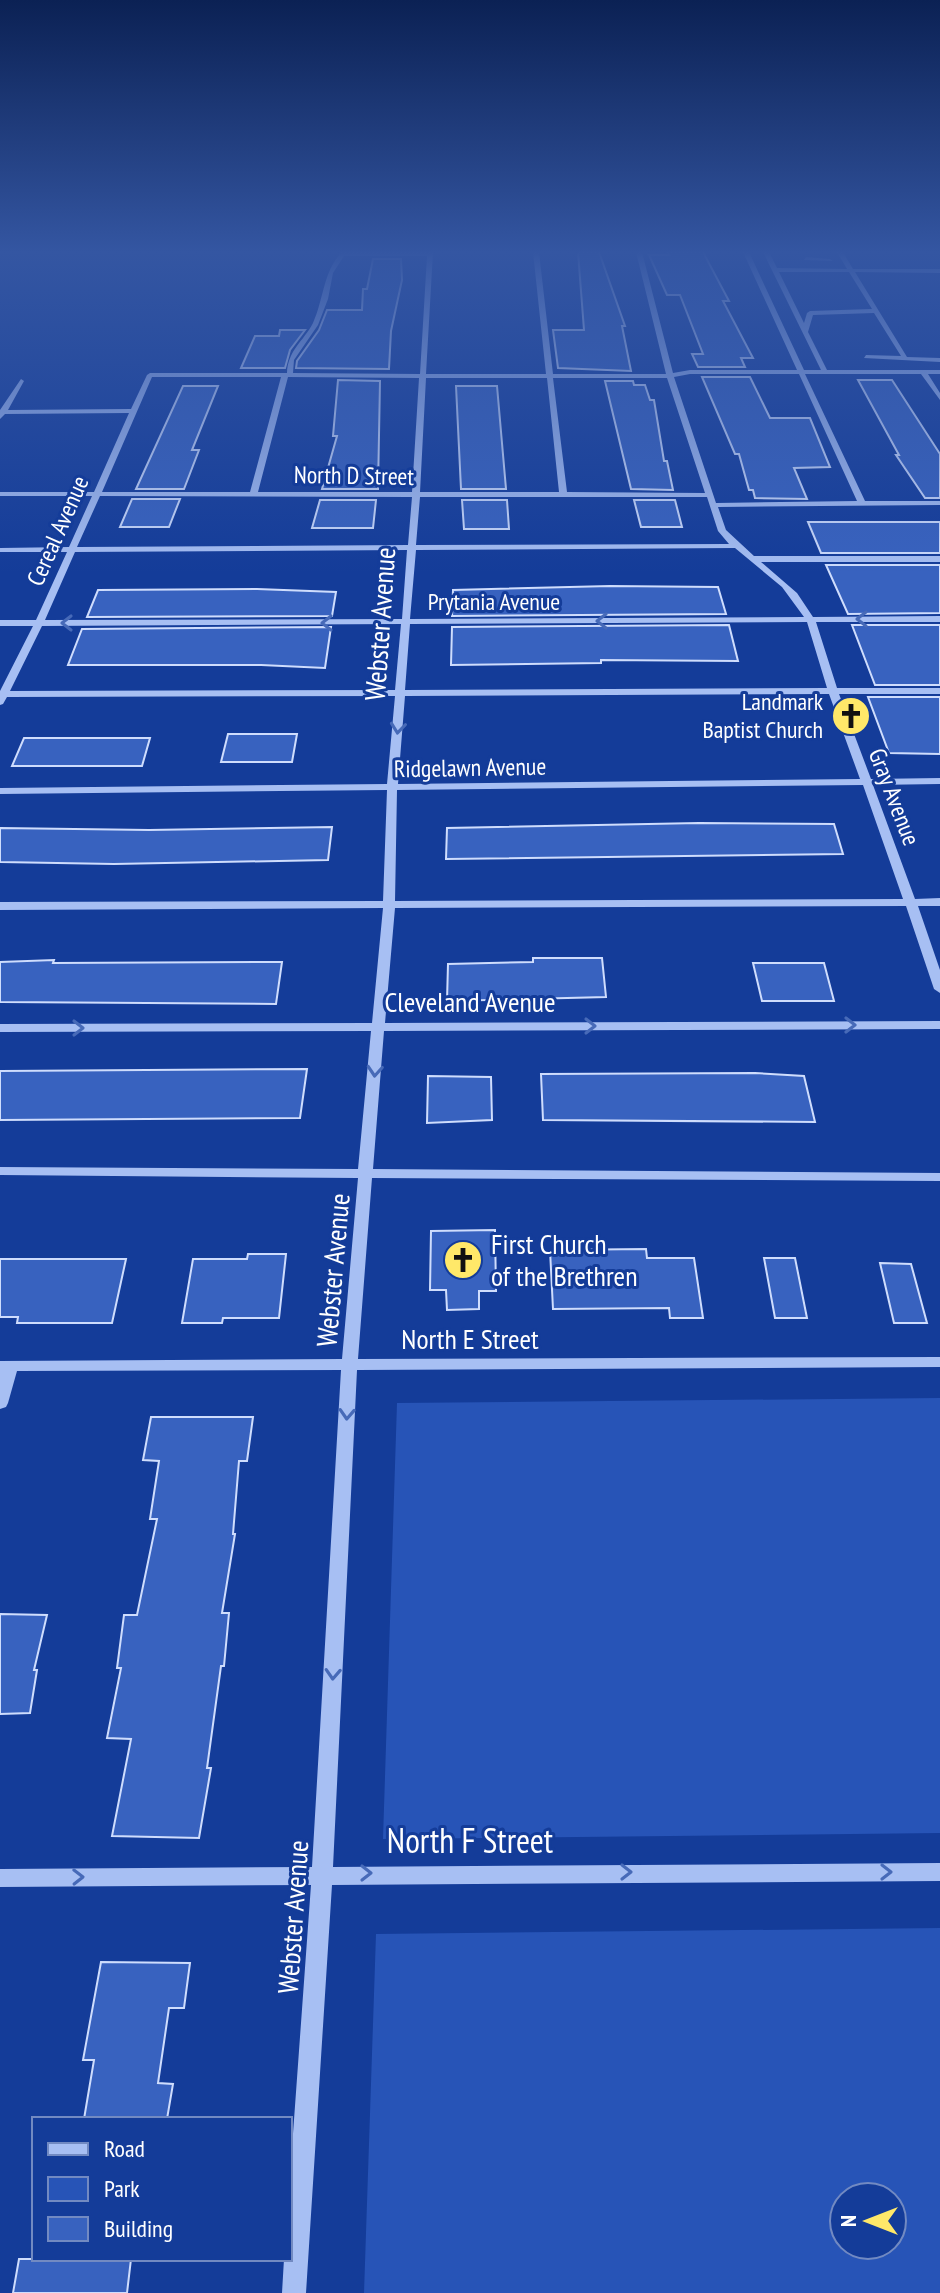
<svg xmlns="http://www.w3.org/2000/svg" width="940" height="2293" font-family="'PT Sans Narrow',sans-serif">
  <rect width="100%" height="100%" fill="#143c99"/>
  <path fill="#2754b7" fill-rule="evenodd" d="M940,1398V1833L383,1839L397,1403Z
    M940,1928V2293H364L376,1934ZM844,2197H892V2245H844Z"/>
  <path fill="#3862bf" stroke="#cfddfd" stroke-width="2" d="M578,252H599L625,326H622L631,371L558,368L553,330H584Z
    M668,252H703L729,301H723L753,358H741L745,367H698L692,354H703L680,295H667L649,255H669Z
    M373,259H401L402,280L391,331L389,369L296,368L297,361L319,330L327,310H362L363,289H367Z
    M280,330H305L290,350L285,368H241L255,336H279Z
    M702,377H750L770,418H810L830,467L794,468L807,499L755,498L753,490H749L739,454H735Z
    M338,380L380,381L378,489H322L337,436H333Z
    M858,380H892L940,454V498H925L896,455H899Z
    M605,381H633L634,385H645L650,400H654L664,461H667L673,490L631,489Z
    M183,386H218L192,450H199L184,489H136Z
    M456,386H497L506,489H461Z
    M132,499H180L169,527H120Z
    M320,500H376L373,528H312Z
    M462,500H507L509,529H464Z
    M634,500H675L682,527H641Z
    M808,522H940V553H821Z
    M826,565H940V613L848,614Z
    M610,586L718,587L726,614L452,616L453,590Z
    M257,589L336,592L332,616L87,617L98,590Z
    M729,625L738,661L601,660V663L451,665L452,627Z
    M852,625H940V685H875Z
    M331,627L325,668L261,665H68L82,629Z
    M868,697H940V754L889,753Z
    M228,734H297L292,762H221Z
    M24,738H150L142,766H12Z
    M699,823L834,824L843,854L446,859L447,828Z
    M332,827L328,860L114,864L0,862V828L149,830Z
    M533,958H602L606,997L447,1001L448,964L533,962Z
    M54,960L53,963L282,962L276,1004L0,1002V962Z
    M753,963H824L834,1001H762Z
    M307,1069L300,1118L0,1120V1071Z
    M755,1073L804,1076L815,1122L543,1120L541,1074Z
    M428,1076L491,1077L492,1120L427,1123Z
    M495,1230L496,1291H479V1309L447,1310L446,1290H430L431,1231Z
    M646,1249L647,1258H694L703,1318H670L669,1308L553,1309L550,1250Z
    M248,1254H286L279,1318H223L222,1323H182L193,1259H247Z
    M764,1258H795L807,1318H775Z
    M0,1259H126L112,1323H17L18,1317H0Z
    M880,1263L911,1264L927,1323H894Z
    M151,1417H253L247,1461H239L233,1534H235L222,1613H229L224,1666H221L207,1768H211L199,1838L112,1836L131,1739L107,1738L121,1668H117L124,1615H137L157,1519H150L159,1461L143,1460Z
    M0,1614L47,1615L34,1670H37L30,1713L0,1714Z
    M101,1962L190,1963L184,2008H169L158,2083L173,2084L167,2119H84L94,2060H83Z
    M19,2259H131L127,2293H13Z"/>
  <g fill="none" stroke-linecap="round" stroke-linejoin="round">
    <path fill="#a7bff3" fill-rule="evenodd" d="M342,252H433L426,374H546L533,252H539L553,374H666L636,252H642L673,373L690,370H797L743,252H749L804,370H821L763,252H769L777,268L847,269L837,252H843L853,269H940V273L855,272L907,357L940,358V362L864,358L866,355L901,356L874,313L813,315L808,332L827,370H940V374H928L940,393V400L921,374H805L865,501H940V505L718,507L726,530L754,556H940V562H761L797,593L813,617L940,616V622H816L837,688H940V694H839L871,779L940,778V784L873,785L915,899L940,898V906H918L940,970V993L934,989L906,906L395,908L385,1023L940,1021V1029L384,1031L373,1169L940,1173V1181L372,1178L358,1359L940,1357V1367L357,1370L333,1867L940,1863V1881L332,1885L306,2293H282L284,2259H290V2175L311,1885L0,1887V1869L312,1867L341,1370L17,1371L8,1403L6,1407L0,1409V1361L342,1359L358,1178L0,1175V1167L358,1169L371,1031L0,1032V1024L372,1023L383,908L0,910V902L383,901L387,790L0,794V788L387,784L395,696L7,697L3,704L0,705V691L33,626H0V620H36L67,552H0V548L69,547L92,496H0V492H94L129,413L5,414L0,419V410L21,379L24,381L8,410L131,409L147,375L150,373H287C288,350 303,342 313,323C324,299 323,271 342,252ZM344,256H427L420,374L293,373L294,360L318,325L328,299L333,273ZM779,272H849L872,309L810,311L807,313L804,323ZM690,374H799L857,501L716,503L674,377ZM152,377H281L250,492H102ZM288,377L419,378L412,492H258ZM426,378H547L559,492H420ZM553,378H667L705,493L567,492ZM100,496L412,497L408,545L77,547ZM420,497H707L718,531L729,544L416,545ZM735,548L782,587L804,617L410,619L416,550ZM407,550L402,619L45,620L75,552ZM807,622L827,688L405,690L410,624ZM401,624L395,690L10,691L42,626ZM829,694L860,779L398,784L405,696ZM863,785L903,899L395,901L397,790Z
      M806,257L830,259L833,261L804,260Z"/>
  </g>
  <defs><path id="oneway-chevron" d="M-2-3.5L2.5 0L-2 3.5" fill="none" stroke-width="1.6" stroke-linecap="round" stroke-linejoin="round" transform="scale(2)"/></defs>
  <g stroke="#476ab8">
    <use href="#oneway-chevron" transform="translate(862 619) rotate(180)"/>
    <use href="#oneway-chevron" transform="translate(602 621) rotate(180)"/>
    <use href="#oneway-chevron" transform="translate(67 623) rotate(180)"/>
    <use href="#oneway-chevron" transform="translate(327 623) rotate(180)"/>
    <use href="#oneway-chevron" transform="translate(398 728) rotate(96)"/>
    <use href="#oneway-chevron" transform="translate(850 1025)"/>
    <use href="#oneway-chevron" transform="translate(590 1026)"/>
    <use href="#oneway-chevron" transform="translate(78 1028)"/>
    <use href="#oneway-chevron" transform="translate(375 1071) rotate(94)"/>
    <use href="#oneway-chevron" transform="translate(347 1414) rotate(93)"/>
    <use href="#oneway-chevron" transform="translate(333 1674) rotate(93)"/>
    <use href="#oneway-chevron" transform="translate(626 1872)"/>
    <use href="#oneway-chevron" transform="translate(886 1872)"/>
    <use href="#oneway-chevron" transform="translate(366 1873)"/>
    <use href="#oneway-chevron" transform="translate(78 1877) rotate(-1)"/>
  </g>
  <linearGradient id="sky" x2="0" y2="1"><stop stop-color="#0b2154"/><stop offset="0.44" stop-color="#3456a2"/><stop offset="1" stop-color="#3456a2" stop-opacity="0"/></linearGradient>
  <rect width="940" height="573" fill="url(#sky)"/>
  <defs>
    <g id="church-disc" transform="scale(2)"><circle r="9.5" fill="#ffe869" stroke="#143c99"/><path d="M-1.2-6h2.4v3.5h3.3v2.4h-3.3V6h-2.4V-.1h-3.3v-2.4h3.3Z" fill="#111"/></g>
  </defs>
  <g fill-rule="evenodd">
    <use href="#church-disc" x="851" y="716"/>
    <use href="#church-disc" x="463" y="1260"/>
  </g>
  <g text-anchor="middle" stroke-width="6" stroke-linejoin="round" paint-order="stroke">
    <g font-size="24" fill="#fff" stroke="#143c99">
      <text transform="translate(354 476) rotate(1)" y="8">North D Street</text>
      <text transform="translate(58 531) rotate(-66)" y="8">Cereal Avenue</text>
      <text x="494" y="610">Prytania Avenue</text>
      <text transform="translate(470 768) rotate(-1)" y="8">Ridgelawn Avenue</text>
      <text transform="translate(894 797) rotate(69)" y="8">Gray Avenue</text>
    </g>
    <g font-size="24" fill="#fff" stroke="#143c99" text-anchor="end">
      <text x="823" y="710">Landmark<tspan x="823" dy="28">Baptist Church</tspan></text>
    </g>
    <g font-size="28" fill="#fff" stroke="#143c99">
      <text transform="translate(380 624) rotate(-86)" y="10">Webster Avenue</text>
      <text x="470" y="1012">Cleveland Avenue</text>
      <text transform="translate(333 1270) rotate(-85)" y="10">Webster Avenue</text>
      <text x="470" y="1349">North E Street</text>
      <text transform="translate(293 1917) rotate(-86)" y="10">Webster Avenue</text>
    </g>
    <g font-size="28" fill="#fff" stroke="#143c99" text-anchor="start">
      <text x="491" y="1254">First Church<tspan x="491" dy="32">of the Brethren</tspan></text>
    </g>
    <g font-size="34" fill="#fff" stroke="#143c99">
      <text x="470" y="1853">North F Street</text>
    </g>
  </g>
  <rect x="32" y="2117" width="260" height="144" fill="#143c99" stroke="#728ac2" stroke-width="2"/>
  <rect x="48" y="2143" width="40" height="12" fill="#a7bff3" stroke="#728ac2" stroke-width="2"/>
  <text x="104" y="2157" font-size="24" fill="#ffffff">Road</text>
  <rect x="48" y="2177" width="40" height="24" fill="#2754b7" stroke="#728ac2" stroke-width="2"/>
  <text x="104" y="2197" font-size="24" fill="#ffffff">Park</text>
  <rect x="48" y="2217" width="40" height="24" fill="#3862bf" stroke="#728ac2" stroke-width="2"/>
  <text x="104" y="2237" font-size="24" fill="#ffffff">Building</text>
  <g transform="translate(868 2221) rotate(270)"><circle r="38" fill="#143c99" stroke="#728ac2" stroke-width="2"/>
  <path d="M0-6L14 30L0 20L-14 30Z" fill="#ffe869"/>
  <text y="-12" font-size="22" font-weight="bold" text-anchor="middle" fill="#ffffff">N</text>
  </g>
</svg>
